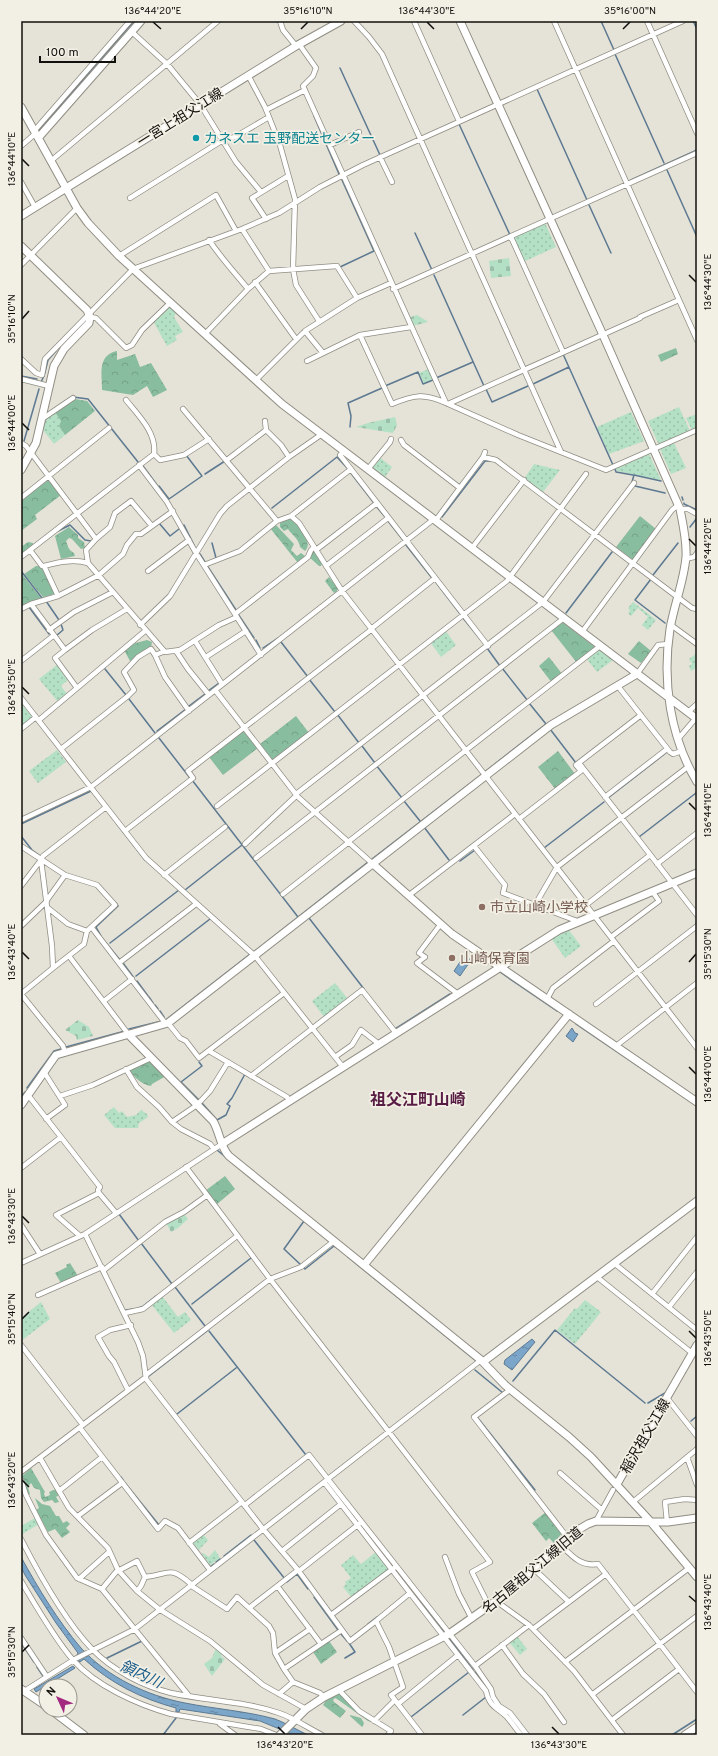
<svg xmlns="http://www.w3.org/2000/svg" width="718" height="1756" font-family="Overpass,'Noto Sans JP',sans-serif">
  <defs>
    <pattern id="green-dots" width="8" height="8" patternUnits="userSpaceOnUse"><rect width="8" height="8" fill="#b4e1c6"/><path d="M2 2h.1M6 6h.1" fill="none" stroke="#9ac0a9" stroke-width="1.8" stroke-linecap="round"/></pattern>
    <pattern id="forest-crowns" width="20" height="18" patternUnits="userSpaceOnUse"><rect width="20" height="18" fill="#89bd9f"/><path d="M2 6a3 3 0 1 1 6 0M12 15a3 3 0 1 1 6 0" fill="none" stroke="#75a188"/></pattern>
    <pattern id="cemetery-stones" width="16" height="16" patternUnits="userSpaceOnUse"><rect width="16" height="16" fill="#b4e1c6"/><path d="M2 7V4a2 2 0 0 1 4 0v3zM10 15v-3a2 2 0 0 1 4 0v3z" fill="#9ac0a9"/></pattern>
    <pattern id="water-ripples" width="26" height="14" patternUnits="userSpaceOnUse"><rect width="26" height="14" fill="#7ca6c9"/><path d="M2 4q2-2 4 0t4 0M15 11q2-2 4 0t4 0" fill="none" stroke="#6486a2"/></pattern>
  </defs>
  <rect width="100%" height="100%" fill="#e5e2d7"/>
  <path fill="url(#green-dots)" d="M545,223L556,247L523,262L512,238Z
    M169,306L176,313L174,317L183,332L175,336L177,340L167,346L153,321Z
    M429,369L433,379L424,383L419,373Z
    M679,407L690,431L659,445L648,421Z
    M55,412L61,421L59,426L65,435L54,444L43,430L46,418Z
    M631,412L644,441L609,454L597,427Z
    M697,414V428L692,430L686,418Z
    M674,443L686,468L671,474L660,449Z
    M649,454L661,480L617,471L615,469Z
    M379,457L392,467L385,477L373,468V465Z
    M534,464L560,470L543,492L524,479Z
    M633,602L656,620L648,630L642,625L648,617L638,608L631,616L628,613L630,611L628,608Z
    M445,630L456,645L441,657L430,642Z
    M599,649L613,660L597,672L586,658Z
    M697,653V667L691,671L689,666L692,664L689,659Z
    M58,664L69,679L61,686L67,694L58,702L39,679Z
    M21,703L33,718L21,728Z
    M57,750L66,762L38,783L29,771Z
    M568,929L581,946L565,958L551,938Z
    M335,983L348,999L324,1017L312,1001Z
    M114,1107L119,1113L122,1111L127,1117L136,1115L141,1110L147,1114L148,1117L139,1123L138,1128H115L104,1115Z
    M162,1296L178,1317L185,1312L191,1320L174,1333L151,1304Z
    M585,1300L601,1312L575,1344L557,1330L575,1308L577,1309Z
    M41,1302L50,1319L21,1341V1318Z
    M35,1518L39,1524L21,1535V1526Z
    M203,1534L208,1540L199,1550L192,1542Z
    M215,1550L220,1558L210,1565L202,1554L203,1553L209,1557Z
    M376,1552L390,1569L352,1598L343,1587L346,1584L345,1582L351,1578L341,1565L353,1555L361,1564Z
    M517,1636L527,1649L520,1655L509,1642Z"/>
  <path fill="url(#forest-crowns)" d="M676,348L678,354L661,362L658,355Z
    M117,351V360L135,354L140,367L151,363L167,390L153,397L147,386L133,395L102,390C102,375 97,355 117,351Z
    M75,399L87,401L95,411L65,435L59,426L61,421L55,412Z
    M46,479H49L61,495L35,515L37,519L21,531V499Z
    M640,516L656,529L634,559H632L616,547Z
    M289,518H291C298,526 314,542 305,551L300,547C299,539 292,535 288,529L284,531L280,527V523Z
    M275,524L294,544L291,550L297,556L301,553L305,556L298,563L270,528Z
    M69,527L78,535V538L84,542L85,548L81,549L72,539L69,538L66,541C68,546 68,550 74,553L75,556L61,559L55,536Z
    M28,542L33,543V545L21,554V547Z
    M313,550L322,564L321,566H319L309,557Z
    M36,566H40L44,568L55,594L43,597L24,574Z
    M21,573L41,598L26,603L27,605L21,607Z
    M329,577L338,588L337,591L334,593L325,581Z
    M562,622L595,647L577,663L551,630Z
    M147,640L152,642L151,647L130,661L124,650L132,644Z
    M639,641L651,651L641,663L628,654Z
    M549,657L563,675L552,683L539,666Z
    M296,716L309,733L272,760L260,744Z
    M243,731L258,748L223,775L209,757Z
    M558,751L575,774L556,790L538,767Z
    M149,1061L166,1076L152,1084L151,1086C142,1085 134,1077 129,1070Z
    M225,1176L235,1189L216,1205L205,1191Z
    M70,1263L78,1276L61,1283L55,1273L67,1267L66,1265Z
    M31,1468L45,1492L44,1493L45,1497L50,1495L49,1492L56,1489L59,1495L56,1497L59,1502L55,1503L52,1500L44,1502L41,1498L40,1490L34,1488L31,1483L28,1487L30,1494L28,1495L22,1476Z
    M35,1498L42,1504L50,1506L56,1516H59L63,1523L67,1521L70,1524L66,1528L70,1532L62,1538L55,1529L48,1532L36,1510L39,1508Z
    M546,1512L562,1533L554,1543L549,1538L546,1541L532,1523Z
    M329,1641L337,1652L321,1664L313,1652Z
    M339,1692L372,1722L368,1721L337,1699L335,1698L333,1700L334,1702L346,1711L340,1718L323,1705L326,1700Z
    M350,1715L361,1718L364,1723L363,1726L362,1727L350,1716Z"/>
  <path fill="url(#cemetery-stones)" d="M509,258L511,276L491,278L489,261Z
    M417,315L427,321L428,322L412,326L408,318Z
    M395,417L397,425L393,433L356,427L368,423Z
    M78,1020L89,1027L93,1036L77,1040L76,1036L65,1030Z
    M184,1214L188,1219L178,1228L171,1232L166,1223Z
    M216,1648L223,1653L221,1656L225,1659L212,1676L204,1664L212,1658Z"/>
  <path fill="url(#water-ripples)" stroke="#5c7991" d="M464,956L471,960L460,976L454,971Z
    M572,1028L575,1033L578,1034L573,1042L566,1036Z
    M532,1339L535,1342L512,1370L504,1364L505,1360Z
    M21,1557C38,1588 58,1621 81,1648C107,1677 148,1696 185,1703C215,1709 246,1711 275,1719C286,1723 297,1730 308,1735H294L260,1721L180,1709L179,1712H176V1708C142,1699 110,1683 84,1659L80,1662L76,1657L78,1653L56,1623L25,1575L21,1567Z
    M73,1666L75,1668L36,1692L34,1689Z"/>
  <g fill="none" stroke-linecap="round" stroke-linejoin="round">
    <path stroke="#5c7991" stroke-width="1.5" d="M601,21L614,50
      M693,21L697,29
      M615,54L664,163
      M340,68L380,155
      M537,89L587,200
      M314,116L339,174
      M459,124L510,235
      M39,130L134,21
      M667,170L697,237
      M631,180L697,150
      M589,205L611,253
      M415,233L432,270
      M340,267L374,251L342,180
      M434,275L484,386
      M563,354L613,465
      M21,376L37,379
      M436,378L473,362
      M41,382L44,376L48,360L56,351
      M533,384L569,367
      M385,386L418,372L423,384L433,380
      M486,389L492,402L528,386
      M73,397L88,399L138,462
      M350,427L351,416L348,403L382,388
      M24,441L39,389
      M21,447V446
      M143,466L157,485
      M615,469L616,472L633,475
      M350,472L374,503
      M205,474L225,461
      M632,482L634,475L661,481
      M159,486L169,499L202,476L186,455
      M635,486L665,493
      M682,497L683,500
      M684,503V504L697,510
      M376,506L386,518
      M272,508L337,457L348,469
      M442,517L485,461H492
      M388,521L403,540
      M159,523L170,536L179,529
      M184,525L194,545
      M690,527L697,518
      M58,531L70,525L85,540L91,541
      M212,543L216,558L214,559
      M406,545L432,578
      M200,554L205,562
      M208,567L236,610
      M21,571L42,598
      M653,575L678,543
      M651,579L635,600L665,623
      M435,581L461,615
      M46,601L59,620
      M28,603L38,600
      M29,607L49,634
      M566,613L612,552
      M238,614L254,638
      M463,618L481,640
      M56,636L63,630L61,624
      M256,640L260,648
      M281,642L308,677
      M263,648L278,638
      M487,648L500,666
      M502,668L528,701
      M105,669L126,695
      M309,679L335,712
      M208,691L219,683
      M129,699L155,733
      M189,706L205,694
      M337,714L359,743
      M550,729L576,763
      M157,731L186,709
      M159,738L190,778
      M362,746L375,763
      M376,765L402,798
      M486,771L546,724L529,703
      M192,780L298,917
      M608,798L667,752
      M404,801L420,821
      M21,824L91,791L92,792
      M117,824L145,860
      M424,827L449,860
      M21,836L32,850L39,855
      M639,837L696,793
      M544,848L604,802
      M372,859L481,775
      M460,861L475,850
      M185,890L242,845
      M309,918L364,989
      M101,936L96,927L118,906L116,903
      M102,938L120,960
      M110,943L179,890
      M255,951L368,862
      M123,963L134,978
      M500,972L557,1011
      M136,976L210,919
      M137,981L148,996
      M149,997L153,1003
      M155,1005L158,1009
      M160,1011L164,1017
      M167,1019L249,955
      M576,1024L697,1106
      M129,1029L162,1021
      M395,1029L450,994
      M66,1047L125,1031
      M27,1088L54,1051L61,1049
      M21,1091V1092
      M21,1097L25,1092
      M199,1100L181,1082L202,1066L199,1062
      M202,1103L217,1120L226,1115L230,1106L227,1104L232,1098L245,1074
      M217,1150L228,1159
      M119,1214L139,1241
      M141,1243L172,1284
      M348,1257L475,1360
      M301,1265L284,1249L304,1221L303,1220
      M304,1268L305,1269L334,1246L339,1249
      M175,1287L205,1326
      M192,1304L251,1258
      M138,1308L142,1307L156,1296
      M126,1310L134,1309
      M209,1331L306,1455
      M475,1370L503,1393
      M149,1376L207,1331
      M513,1381L555,1330L645,1403
      M648,1403L665,1393
      M177,1414L236,1368
      M477,1417L535,1490
      M691,1421L697,1416
      M121,1477L123,1480
      M125,1483L159,1525
      M328,1483L359,1522
      M361,1525L393,1567
      M254,1540L285,1579
      M224,1556L251,1535
      M216,1562L220,1559
      M209,1565L210,1567L214,1564
      M395,1569L445,1632
      M287,1582L297,1574L308,1589
      M314,1597L338,1630
      M368,1624L377,1617
      M341,1634L347,1641
      M449,1638L473,1670
      M21,1643L22,1644
      M24,1647L34,1662
      M107,1658L142,1641
      M345,1658L355,1652L349,1643
      M37,1667L43,1676
      M475,1672L489,1690L493,1702
      M463,1715L486,1697
      M411,1717L469,1672
      M518,1728L524,1735
      M163,1735L176,1718
      M672,1735L697,1719"/>
    <g stroke="#908d83" stroke-width="6">
      <path id="street" d="M280,21L283,30L296,46
        M354,21L369,37L382,54L561,452
        M414,21L459,121
        M554,21L697,340
        M647,21L697,133
        M132,32L167,64L200,104L236,162L261,192
        M299,44L316,68L313,76L303,86L446,403L518,435L606,470L697,430
        M248,75L265,107L280,145L295,199L293,269L296,285L319,321
        M266,110L305,90
        M35,130L130,21
        M330,145L359,132
        M21,146L36,133
        M380,157L392,182
        M52,160L218,21
        M21,182L35,207
        M130,198L223,140L235,137L269,117
        M266,219L252,198L288,176
        M242,229L279,213L320,187L363,165L683,21
        M511,237L563,352
        M209,240C221,258 235,273 248,289
        M119,256L216,195L236,231
        M21,265L77,208
        M255,282L296,339
        M393,289L697,153
        M90,317L96,318L126,348L132,345L142,330L170,303
        M640,317L679,300
        M305,331L323,353
        M205,334L248,289L269,271
        M360,335L392,404C414,395 423,393 446,403
        M21,359L36,373L42,375L45,359L133,269L242,229L269,271L337,266L357,298
        M307,361L360,335L411,327
        M21,379L49,386
        M256,380L305,331L357,298L391,283
        M126,400C138,415 157,433 154,454L160,460L184,455L209,439
        M448,404L640,318
        M183,409L277,521
        M42,419L73,398
        M266,430L281,445L289,457
        M401,440L404,445L460,488
        M21,443L26,446L96,539L86,550L88,563
        M344,451L340,455L488,646
        M483,457L496,460L692,608L697,609
        M227,460L266,430L265,421
        M139,465L167,502L196,553L261,655
        M368,469L390,442L391,439
        M21,498L109,428
        M680,509H688L697,514
        M291,516L351,469
        M436,520L483,457L485,452
        M96,539L110,527L115,513L131,501L152,526
        M472,548L524,480
        M30,550L42,566H44L58,596
        M316,550L377,503
        M21,557L154,454
        M685,559L694,557L697,553
        M204,565L240,551L277,521L291,516L299,523L342,591L697,1048
        M44,566C59,562 73,559 88,563L165,652L180,650L219,625L237,617
        M326,566L388,518
        M148,571L189,540
        M21,609L31,604
        M235,614L308,557L311,550L314,547
        M140,625L170,596L220,514L227,506L289,457L322,434
        M671,625L697,644
        M371,629L435,578
        M49,630L74,612L113,592
        M582,632L672,510L678,505
        M195,641L222,684
        M65,650L92,630L127,609
        M176,651L188,669L209,695
        M155,655L165,677L189,711
        M206,657L246,631
        M21,661L53,636
        M637,674L658,645L668,644
        M617,685L670,752L673,754L682,751
        M77,688L55,658L65,650L31,604L58,596L99,575L123,554L127,545L136,534H141L173,511
        M215,690L298,797L373,864
        M21,698L146,858L255,956L343,1067
        M688,712L697,704
        M39,720L145,631
        M21,729L36,717
        M678,739L696,718
        M61,749L128,696L134,690L124,672L138,657L151,649L155,655L163,652
        M579,763L697,915
        M296,794L543,602L634,483
        M605,797L667,749
        M217,806L507,581L586,474
        M519,819L581,771L576,765L641,715
        M21,820L91,787L434,519
        M125,831L193,778L188,771L372,629
        M348,842L600,646
        M245,844L297,795
        M21,846L65,875L97,885L115,905L87,931L68,924L48,908
        M474,846L505,885L503,893L577,921
        M256,858L564,618
        M657,864L697,833
        M164,875L225,827
        M21,886L41,860L43,856L106,807
        M283,894L349,842
        M408,896L515,814
        M47,900L65,875
        M535,905L557,867L689,766
        M586,905L650,855
        M440,925L419,953L425,957L417,963L458,994
        M21,926L47,901
        M92,928L166,1024
        M611,937L659,901L652,891
        M69,956L129,1035
        M119,963L196,904
        M53,968L84,944L87,931
        M21,994L53,968L52,946L41,860
        M21,994L63,1046L65,1053
        M547,999L553,988L614,941
        M104,1001L132,979
        M596,1004L697,926
        M168,1023L180,1038L186,1041L199,1058L284,993
        M616,1046L697,983
        M209,1051L287,1097L290,1101
        M335,1057L352,1045L361,1030L379,1044
        M126,1069L137,1087L159,1107L172,1122L181,1129L210,1144L214,1149
        M44,1072L65,1105L46,1119
        M251,1076L362,990L396,1033
        M28,1095L100,1187L98,1190L99,1193L116,1213
        M60,1096L93,1085L151,1058
        M172,1122L197,1105L210,1091L228,1062
        M186,1167L270,1279L490,1562L472,1572L489,1606
        M21,1168L61,1137
        M21,1225L40,1254
        M85,1234L138,1342L143,1356L146,1379L263,1529L298,1570L350,1641L376,1621L389,1647L403,1687L391,1695L422,1735
        M80,1236L56,1215L99,1193
        M21,1263L85,1234L222,1144
        M615,1264L697,1330
        M104,1270L165,1222L184,1212L206,1196
        M597,1277L692,1353
        M652,1294L697,1237
        M38,1295L102,1267
        M669,1307L697,1272
        M125,1313L143,1309L237,1236
        M21,1345L83,1425
        M146,1375L270,1279L301,1267L334,1241
        M511,1389L474,1417L567,1537
        M128,1390L114,1362L109,1356L98,1337L110,1330L131,1325
        M667,1398L697,1436
        M80,1428L158,1529L165,1521L178,1528L210,1570
        M687,1457L697,1485
        M40,1458L69,1508L108,1548L118,1570L137,1591L159,1609L210,1641L263,1685L306,1709
        M21,1472L146,1377
        M560,1473L602,1510
        M21,1480L26,1495L46,1535L77,1578L102,1589L189,1696
        M324,1482L486,1691C490,1708 497,1707 507,1717C512,1723 516,1729 521,1735
        M59,1491L102,1457
        M633,1502L697,1449
        M245,1505L309,1455L475,1666L529,1625
        M78,1516L122,1483
        M596,1521L613,1490
        M667,1522L665,1502L685,1499L697,1500
        M21,1539C39,1574 65,1621 92,1649C112,1670 143,1686 171,1693C207,1701 244,1701 279,1713C294,1718 308,1728 322,1735
        M189,1543L242,1502
        M559,1543C571,1555 580,1567 598,1564L697,1692
        M282,1551L341,1504
        M445,1557L459,1594L472,1619
        M534,1569L569,1602
        M299,1571L359,1524
        M79,1579L109,1552
        M21,1581C36,1606 54,1638 73,1660C96,1686 138,1705 171,1714L261,1729L276,1735
        M190,1585L227,1609L237,1597L269,1626L273,1633L275,1653
        M278,1587L321,1644L284,1669L293,1682L279,1694
        M102,1589L116,1572L137,1561L145,1577
        M137,1591L141,1586L145,1577C171,1574 169,1565 191,1584
        M496,1601L529,1625L574,1671L623,1735
        M249,1608L298,1570
        M331,1615L394,1568
        M376,1621L410,1593
        M533,1629L606,1574
        M21,1638L47,1677
        M321,1644L342,1630
        M502,1645L523,1674L544,1694L564,1722
        M565,1662L689,1568
        M475,1666L491,1689L493,1697L499,1706L510,1713L527,1735
        M284,1669L275,1653L310,1629
        M293,1682L320,1693L324,1697
        M338,1689L359,1711L391,1731L388,1735
        M23,1692L75,1659L135,1629L481,1360
        M593,1694L697,1616
        M398,1704L458,1655
        M612,1720L679,1669
        M374,1721L395,1700
        M220,1724L235,1735"/>
    </g>
    <g stroke="#908d83" stroke-width="9">
      <path id="secondary" d="M460,21L603,335L680,509C683,525 687,541 686,557C684,581 674,605 670,629C662,681 670,737 697,782
        M21,107L77,208L88,223L119,256L282,404L697,719
        M39,137L141,21
        M21,216L296,46L341,21
        M21,246L87,310L90,317L89,323L64,349L54,366L36,443L21,470
        M373,864L452,934L697,1102
        M129,1035L213,1121C220,1132 220,1147 229,1156L481,1360L505,1385L569,1437L591,1457L650,1521L697,1577
        M21,1105L56,1055L168,1023L551,725L637,674
        M222,1144L559,930L697,873
        M364,1265L569,1014
        M483,1362L697,1201
        M617,1484L697,1345
        M21,1689L46,1706
        M51,1710L84,1735
        M280,1735L306,1709L324,1697L449,1634L510,1591L566,1537L588,1524L596,1521L668,1522L697,1518
        M685,1735L697,1727"/>
    </g>
    <use href="#street" stroke="#fff" stroke-width="4.5"/>
    <use href="#secondary" stroke="#fff" stroke-width="7"/>
  </g>
  <path fill="none" stroke="#11100d" stroke-width="1.5" d="M153,22L161,29M427,22L434,29M301,29L308,22M623,29L630,22M22,159L29,166M689,275L696,282M22,319L29,311M22,423L29,430M689,539L696,546M22,687L29,694M689,803L696,810M22,952L29,959M689,962L696,954M689,1067L696,1074M22,1216L29,1223M22,1319L29,1312M689,1331L696,1338M22,1480L29,1487M689,1596L696,1602M22,1652L29,1645M278,1727L285,1734M552,1727L559,1734"/>
  <circle fill="#0f9aa8" stroke="#f2efe4" stroke-width="1.5" cx="196" cy="138" r="4"/>
  <g fill="#8d6e63" stroke="#f2efe4" stroke-width="1.5">
    <circle cx="482" cy="907" r="4"/>
    <circle cx="452" cy="958" r="4"/>
  </g>
  <g text-anchor="middle" stroke-width="3.5" stroke-linejoin="round" paint-order="stroke">
    <g font-size="14" fill="#11100d" stroke="#f2efe4">
      <text transform="translate(180 117) rotate(-32)" y="5">一宮上祖父江線</text>
      <text transform="translate(645 1436) rotate(-60)" y="5">稲沢祖父江線</text>
      <text transform="translate(532 1570) rotate(-40)" y="5">名古屋祖父江線旧道</text>
    </g>
    <g font-size="14" fill="#0d838f" stroke="#f2efe4" text-anchor="start">
      <text x="204" y="143">カネスエ 玉野配送センター</text>
    </g>
    <g font-size="14" fill="#785e54" stroke="#f2efe4" text-anchor="start">
      <text x="490" y="912">市立山崎小学校</text>
      <text x="460" y="963">山崎保育園</text>
    </g>
    <g font-size="15" font-style="italic" fill="#165987" stroke="#f2efe4">
      <text transform="translate(141 1674) rotate(25)" y="5">領内川</text>
    </g>
    <g font-size="16" font-weight="bold" fill="#581d45" stroke="#f2efe4">
      <text x="418" y="1105">祖父江町山崎</text>
    </g>
  </g>
  <rect width="718" height="1756" fill="none" stroke="#f2efe4" stroke-width="44"/>
  <g transform="translate(58 1698) rotate(314)"><circle r="19" fill="#f2efe4" stroke="#98968e"/>
  <path d="M0-3L7 15L0 10L-7 15Z" fill="#a32980"/>
  <text y="-6" font-size="11" font-weight="bold" text-anchor="middle" fill="#11100d">N</text>
  </g>
  <path d="M40 56v6h75v-6" fill="none" stroke="#11100d" stroke-width="2"/>
  <text x="46" y="56" font-size="12" fill="#11100d" stroke="#f2efe4" stroke-width="3" paint-order="stroke">100 m</text>
  <rect x="22" y="22" width="674" height="1712" fill="none" stroke="#11100d" stroke-width="1.5"/>
  <g font-size="10" text-anchor="middle" fill="#11100d">
    <text x="153" y="14">136°44'20"E</text>
    <text x="308" y="14">35°16'10"N</text>
    <text x="427" y="14">136°44'30"E</text>
    <text x="630" y="14">35°16'00"N</text>
    <text transform="translate(11 159) rotate(-90)" y="4">136°44'10"E</text>
    <text transform="translate(707 282) rotate(-90)" y="4">136°44'30"E</text>
    <text transform="translate(11 319) rotate(-90)" y="4">35°16'10"N</text>
    <text transform="translate(11 423) rotate(-90)" y="4">136°44'00"E</text>
    <text transform="translate(707 546) rotate(-90)" y="4">136°44'20"E</text>
    <text transform="translate(11 687) rotate(-90)" y="4">136°43'50"E</text>
    <text transform="translate(707 810) rotate(-90)" y="4">136°44'10"E</text>
    <text transform="translate(11 952) rotate(-90)" y="4">136°43'40"E</text>
    <text transform="translate(707 954) rotate(-90)" y="4">35°15'30"N</text>
    <text transform="translate(707 1074) rotate(-90)" y="4">136°44'00"E</text>
    <text transform="translate(11 1216) rotate(-90)" y="4">136°43'30"E</text>
    <text transform="translate(11 1319) rotate(-90)" y="4">35°15'40"N</text>
    <text transform="translate(707 1338) rotate(-90)" y="4">136°43'50"E</text>
    <text transform="translate(11 1480) rotate(-90)" y="4">136°43'20"E</text>
    <text transform="translate(707 1602) rotate(-90)" y="4">136°43'40"E</text>
    <text transform="translate(11 1652) rotate(-90)" y="4">35°15'30"N</text>
    <text x="285" y="1748">136°43'20"E</text>
    <text x="559" y="1748">136°43'30"E</text>
  </g>
</svg>
